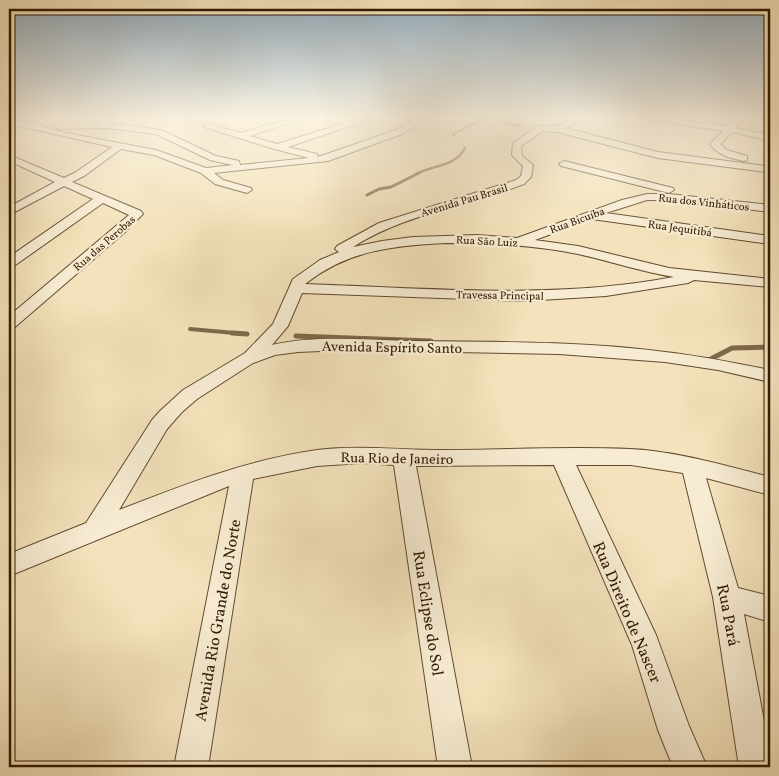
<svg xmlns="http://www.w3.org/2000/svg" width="779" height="776" font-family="Vollkorn,serif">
  <rect width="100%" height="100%" fill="#f3e2bb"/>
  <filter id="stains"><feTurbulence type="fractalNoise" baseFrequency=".004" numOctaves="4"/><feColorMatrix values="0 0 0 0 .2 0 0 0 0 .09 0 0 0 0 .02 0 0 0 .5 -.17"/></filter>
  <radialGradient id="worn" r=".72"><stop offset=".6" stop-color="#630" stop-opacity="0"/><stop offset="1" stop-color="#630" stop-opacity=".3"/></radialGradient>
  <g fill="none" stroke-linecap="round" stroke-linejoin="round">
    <path stroke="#7d694b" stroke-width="2.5" d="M498,121L519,126
      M454,136L453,134L486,118
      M416,174C433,165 455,167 465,148"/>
    <path stroke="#7d694b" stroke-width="3" d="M367,195L379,189L391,187L419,173"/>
    <path stroke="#7d694b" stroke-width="4" d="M190,329L246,334"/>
    <path stroke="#7d694b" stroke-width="5" d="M232,333L247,334
      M296,336L431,341
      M707,361L732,348L770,347"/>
    <g stroke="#614b30" stroke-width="2">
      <path id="minor" d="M98,118H106L110,123L161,130L216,156L239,161L240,165L309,158L274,149L204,127V123L241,133L291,118H303L250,136L277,144L362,118H374L288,147L317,154L318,157L396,130L419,118H429L402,134L328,161L214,173L223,180L251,188L252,190L247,193L215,184L201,173L154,155L121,149L84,176L72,182L141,211L143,214L124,233L15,327L9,329V316L129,215L103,203L14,266L9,267V257L93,199L64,186L9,215V207L55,182L9,161V155L64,178L76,172L112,147C78,140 43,130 9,125V121L34,123L61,132L156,150L206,168L233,165L210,160L156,134L107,128L58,129L54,126L58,123H101Z
        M574,118H584L565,128L658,152L765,166L770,164V171L766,172L658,158L557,132L543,131L521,146L522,156L533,165L531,177L524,184C467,206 405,214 353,247L382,241L413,237L477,235L517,238L622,200L647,194H669L770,205V212L669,200H647L606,213L770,236V244L592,219L535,240L578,246L669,268L770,279V287L694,280L688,283L606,296L524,301L302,293L288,326L272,345C315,335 364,340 408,341C494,342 580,341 665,352C701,356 735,363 770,370V382L718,370L665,362L559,354L344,350L298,352L275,355L253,363L197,399L182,412L167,429L119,510C183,485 247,460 317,450C358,445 400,450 441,450C504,450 567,446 630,449C677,451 725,466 770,477V495L706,478L738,588L770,596V622L744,614L770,753V767H739L713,597L683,473L631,465H576L656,635L689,726L707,767H673L658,730L632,645L554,465L416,466L472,767H438L394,465L363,463L317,466L253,479L208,767H174L229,486L9,576V554L86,523L152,420L160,411L183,390L245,353L273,324L293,279L320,260L339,252L335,249L337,246L379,223L516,180L521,176L523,166L512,155L513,143L538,126H556ZM445,243C490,243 534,245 578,254C610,261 642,272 674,277C552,300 428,288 305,284C348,250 392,246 445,243Z
        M645,118H666L728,126L736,118H745L736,128L770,135V141L732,132L720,144L727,150L747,156V160L744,161C731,158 718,156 710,144L723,131L649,120Z
        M760,118H770V121L761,120Z
        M564,161L673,188L674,190L669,193L561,166L559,164Z"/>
    </g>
    <use href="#minor" fill="#f7ecd3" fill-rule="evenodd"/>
  </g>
  <linearGradient id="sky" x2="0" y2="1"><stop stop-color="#92abbd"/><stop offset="0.52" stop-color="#faf2e0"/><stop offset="1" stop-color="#faf2e0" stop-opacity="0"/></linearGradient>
  <rect width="779" height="227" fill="url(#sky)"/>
  <g text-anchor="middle" stroke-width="4.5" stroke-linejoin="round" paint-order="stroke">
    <g font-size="11" fill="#301901" stroke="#f7ecd3">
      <text transform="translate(464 200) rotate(-17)" y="4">Avenida Pau Brasil</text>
      <text transform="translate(704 202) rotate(6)" y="4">Rua dos Vinháticos</text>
      <text transform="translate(577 220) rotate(-20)" y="4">Rua Bicuíba</text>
      <text transform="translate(680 228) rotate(8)" y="4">Rua Jequitibá</text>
      <text transform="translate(487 241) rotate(3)" y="4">Rua São Luiz</text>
      <text transform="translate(104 243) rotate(-41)" y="4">Rua das Perobas</text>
      <text transform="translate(500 295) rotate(1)" y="4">Travessa Principal</text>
    </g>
    <g font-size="14" fill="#301901" stroke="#f7ecd3">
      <text transform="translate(392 347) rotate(1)" y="5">Avenida Espírito Santo</text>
      <text transform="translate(397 458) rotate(1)" y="5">Rua Rio de Janeiro</text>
    </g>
    <g font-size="16" fill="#301901" stroke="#f7ecd3">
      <text transform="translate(628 612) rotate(67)" y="6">Rua Direito de Nascer</text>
      <text transform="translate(429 613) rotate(81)" y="6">Rua Eclipse do Sol</text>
      <text transform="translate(729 615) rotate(79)" y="6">Rua Pará</text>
      <text transform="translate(217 620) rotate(-80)" y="6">Avenida Rio Grande do Norte</text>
    </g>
  </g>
  <rect width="779" height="776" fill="none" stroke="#f3e2bb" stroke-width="30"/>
  <rect x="10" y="10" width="759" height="756" fill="none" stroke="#301901" stroke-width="2.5"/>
  <rect x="15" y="15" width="749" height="746" fill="none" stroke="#301901"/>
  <rect width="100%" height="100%" filter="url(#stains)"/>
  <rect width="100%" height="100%" fill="url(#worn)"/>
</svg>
